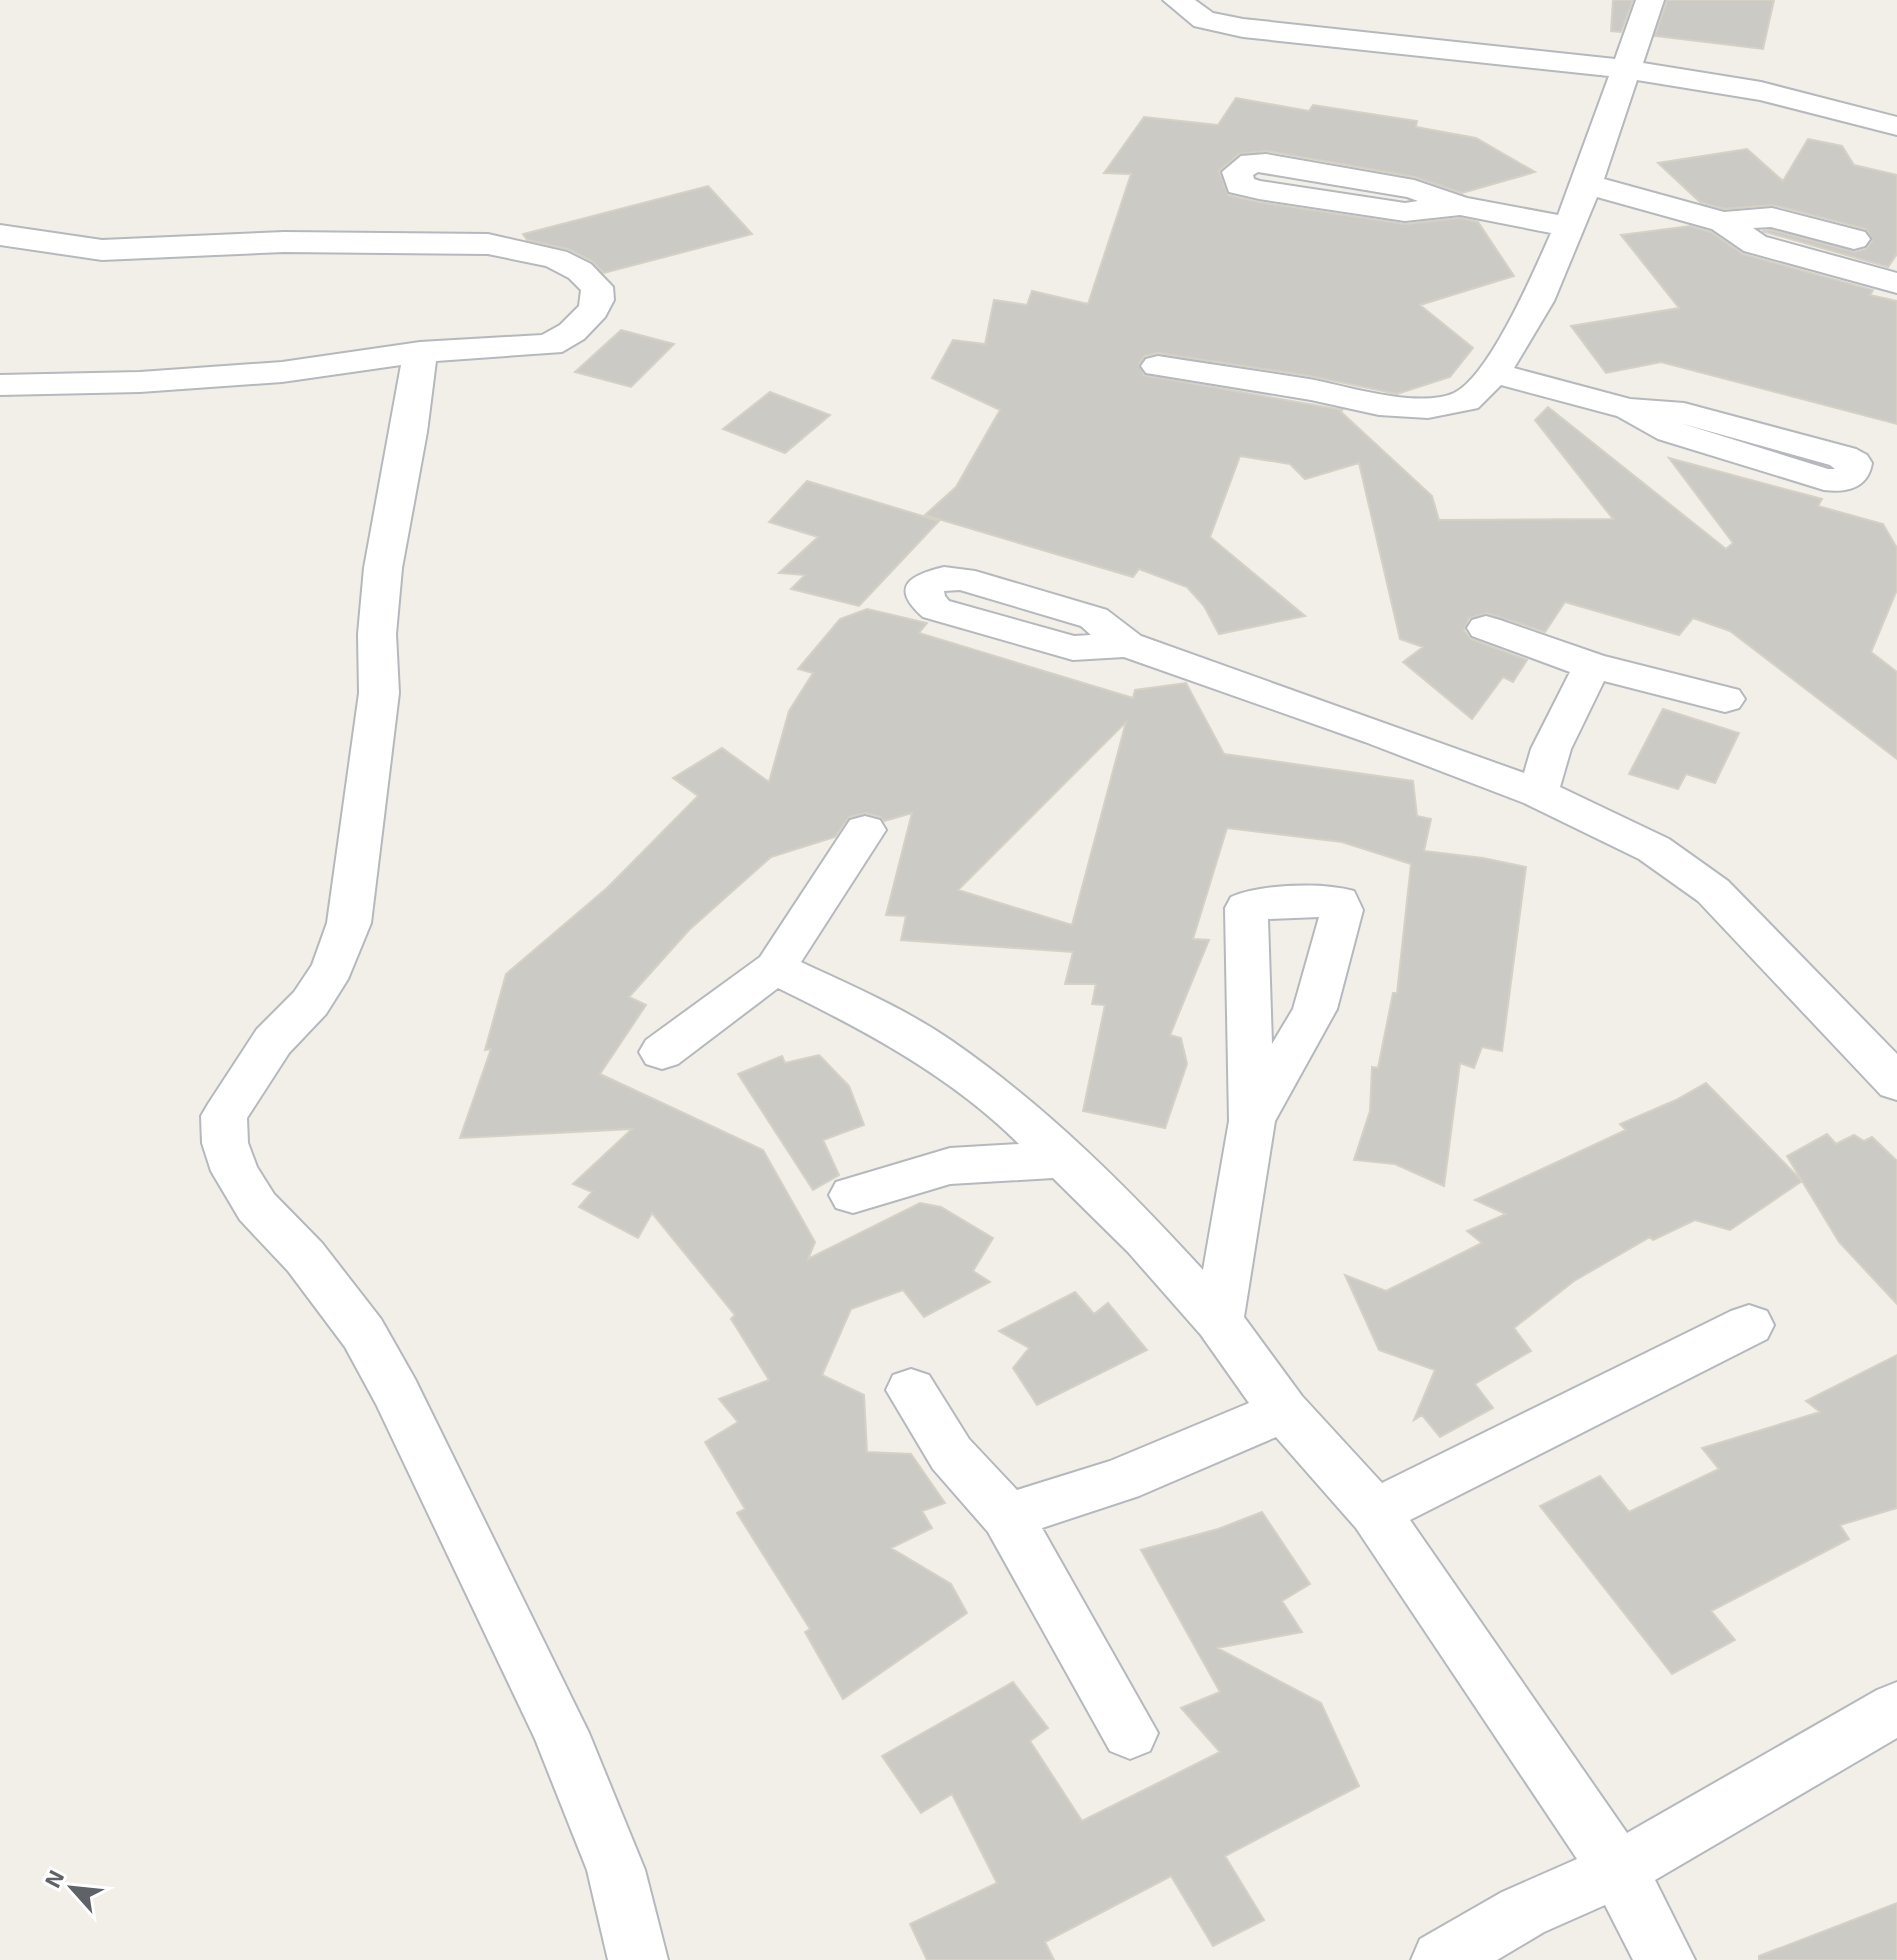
<svg xmlns="http://www.w3.org/2000/svg" width="1897" height="1960" font-family="'Exo 2',sans-serif">
  <rect width="100%" height="100%" fill="#f1efe8"/>
  <path fill="#cccac5" stroke="#d6d1c6" stroke-width="2" fill-rule="evenodd" d="M1613,0H1633L1621,32L1611,31Z
    M1667,0H1774L1763,49L1655,36Z
    M1236,98L1309,111L1313,105L1417,121L1416,127L1476,138L1535,172L1462,193L1415,177L1267,151L1239,154L1219,171L1228,195L1258,202L1405,224L1460,218L1478,222L1514,276L1420,305L1473,348L1450,377L1397,394L1310,376L1158,353L1145,356L1139,364L1144,375L1343,410L1340,411L1432,496L1439,520L1613,519L1535,420L1548,407L1726,549L1733,543L1669,458L1822,499L1818,506L1883,524L1897,548V590L1871,652L1897,672V759L1730,631L1693,618L1679,635L1565,602L1545,632L1487,613L1469,618L1464,630L1471,639L1527,660L1513,682L1503,677L1472,719L1403,662L1423,647L1400,639L1359,463L1305,479L1290,464L1240,456L1210,537L1305,616L1219,634L1204,606L1187,587L1139,569L1133,577L925,515L956,487L1000,410L932,378L953,340L985,344L994,300L1027,305L1032,291L1088,304L1131,174L1104,173L1144,117L1218,125Z
    M1808,139L1842,146L1854,165L1897,175V254L1888,267L1762,231L1771,230L1855,252L1866,249L1872,241L1866,229L1773,205L1724,209L1700,202L1658,163L1747,149L1783,181Z
    M708,186L752,234L604,273L592,261L568,249L527,240L523,234Z
    M1690,226L1711,232L1743,254L1873,290L1870,295L1897,301V424L1661,362L1606,373L1571,326L1679,308L1621,235Z
    M621,330L674,344L631,387L575,372Z
    M770,392L830,415L785,453L723,429Z
    M807,481L939,521L859,606L791,589L805,575L779,573L818,537L769,522Z
    M867,609L927,623L919,633L1133,698L1135,690L1186,683L1224,754L1413,781L1417,816L1431,819L1424,851L1483,858L1526,867L1502,1051L1482,1047L1474,1068L1460,1063L1444,1186L1395,1164L1354,1160L1370,1111L1372,1067L1378,1068L1393,993H1397L1411,864L1342,842L1227,828L1193,939L1209,940L1170,1035L1181,1038L1187,1064L1165,1128L1083,1111L1105,1005L1092,1004L1096,984H1065L1073,952L901,940L906,916L886,915L912,813L884,821L881,817L866,813L849,817L835,837L771,857L689,930L629,997L646,1005L600,1074L763,1150L815,1242L808,1259L920,1203L941,1207L993,1238L973,1271L990,1282L924,1317L903,1290L851,1309L822,1375L864,1395L867,1452L911,1454L945,1503L922,1511L932,1528L891,1548L951,1584L967,1613L843,1699L805,1632L810,1629L737,1513L745,1509L705,1442L738,1422L719,1399L769,1380L731,1319L735,1315L652,1213L638,1238L579,1207L592,1192L573,1184L632,1129L460,1138L491,1049L485,1050L506,974L607,888L698,796L673,778L722,748L769,782L789,711L813,673L798,669L840,619ZM1126,722L1072,925L958,890Z
    M1663,709L1739,733L1715,783L1686,774L1678,789L1629,774Z
    M819,1055L849,1086L864,1125L823,1140L839,1175L813,1190L738,1074L782,1056L785,1063Z
    M1706,1083L1802,1181L1730,1230L1695,1220L1653,1240L1650,1237L1574,1281L1514,1328L1531,1351L1475,1384L1493,1408L1440,1437L1422,1415L1414,1420L1435,1370L1379,1350L1345,1275L1386,1291L1482,1243L1467,1231L1506,1214L1475,1200L1626,1130L1620,1124L1676,1100Z
    M1827,1134L1836,1144L1854,1135L1864,1141L1872,1137L1897,1161V1304L1839,1242L1787,1156Z
    M1075,1292L1094,1314L1108,1303L1147,1350L1037,1405L1013,1368L1029,1348L999,1331Z
    M1897,1355V1508L1840,1525L1849,1539L1711,1611L1735,1640L1672,1674L1540,1506L1600,1476L1629,1512L1719,1469L1702,1448L1820,1412L1806,1401Z
    M1262,1512L1310,1584L1282,1601L1302,1632L1217,1648L1321,1703L1359,1786L1225,1856L1264,1920L1213,1946L1171,1876L1045,1942L1054,1960H927L910,1924L997,1883L952,1794L921,1813L882,1756L1013,1682L1048,1728L1030,1741L1082,1821L1220,1752L1181,1708L1220,1692L1141,1550L1218,1529Z
    M1897,1903V1960H1759V1956Z"/>
  <g fill="none" stroke-linecap="round" stroke-linejoin="round">
    <g stroke="#b5b8bc" stroke-width="4">
      <path id="minor" d="M1163,0H1195L1213,13L1243,19L1615,59L1636,0H1664L1643,63L1761,82L1897,117V135L1760,100L1637,80L1604,179L1724,212L1772,208L1865,232L1870,239L1865,246L1854,249L1771,227L1753,228L1766,237L1897,273V293L1744,251L1712,229L1597,197L1554,301L1514,368L1630,399L1684,403L1856,449L1867,455L1872,463C1868,488 1847,493 1824,490L1658,439L1617,416L1501,385L1478,408L1428,418L1379,415L1311,400L1146,373L1141,366L1146,359L1158,356C1208,364 1259,371 1309,379C1347,386 1418,409 1454,393C1489,377 1535,269 1551,233L1460,215L1405,221L1259,199L1229,192L1222,172L1241,156L1266,154L1414,180L1467,198L1558,215L1609,76L1243,37L1194,26ZM1258,172L1407,197L1418,201L1405,203L1260,181L1254,179L1253,175ZM1680,423L1830,465L1835,469H1828Z
        M0,225L102,240L284,232L488,234L567,252L591,264L613,287L614,300L605,317L584,339L562,352L436,361L427,432L402,568L396,634L399,693L371,923L348,979L326,1014L289,1053L247,1118L248,1143L257,1167L274,1194L322,1243L381,1319L415,1379L589,1733L645,1870L668,1960H608L587,1870L535,1739L376,1404L345,1347L288,1271L240,1220L211,1171L202,1143L201,1116L208,1104L257,1029L294,992L312,965L327,923L359,693L358,634L364,568L401,365L282,382L140,392L0,395V375L140,372L282,362L420,342L542,335L560,325L579,306L581,290L569,278L546,266L488,254L284,252L102,260L0,245Z
        M944,567L975,571L1107,610L1141,636L1524,773L1531,749L1570,672L1472,636L1467,628L1472,620L1486,616L1500,620L1604,656L1739,690L1745,699L1739,708L1725,712L1604,681L1571,749L1560,787L1669,839L1728,881L1897,1054V1100L1881,1095L1698,901L1639,859L1524,803L1365,742L1124,657L1073,660L923,617C888,586 911,575 944,567ZM960,590L1081,626L1091,635L1074,636L949,601L945,596L944,591Z
        M865,816L880,820L886,830L801,962C852,986 906,1009 952,1041C1046,1106 1126,1186 1203,1270L1229,1121L1225,908L1231,897C1260,884 1323,882 1354,891L1363,910L1337,1009L1275,1121L1244,1317L1302,1396L1382,1483L1731,1311L1749,1305L1767,1311L1774,1325L1767,1339L1410,1520L1627,1833L1877,1690L1897,1682V1738L1655,1880L1695,1960H1633L1605,1905L1544,1932L1497,1960H1411L1420,1939L1502,1892L1577,1859L1356,1528L1276,1437L1139,1496L1042,1528L1158,1733L1150,1751L1130,1759L1110,1751L988,1532L933,1469L886,1390L893,1375L911,1369L929,1375L969,1439L1017,1490L1110,1461L1249,1403L1201,1335L1128,1252L1053,1178L950,1184L853,1213L836,1208L829,1195L836,1182L950,1148L1019,1144C951,1076 864,1030 778,988L678,1064L662,1069L646,1064L639,1052L646,1040L760,957L850,820ZM1319,917L1293,1009L1272,1044L1268,919Z"/>
    </g>
    <use href="#minor" fill="#fff" fill-rule="evenodd"/>
  </g>
  <g transform="translate(72 1888) rotate(297)" stroke="#ffffff" stroke-width="6" paint-order="stroke">
  <path d="M0-6L14 30L0 20L-14 30Z" fill="#5f6368"/>
  <text y="-12" font-size="22" font-weight="bold" text-anchor="middle" fill="#5f6368">N</text>
  </g>
</svg>
